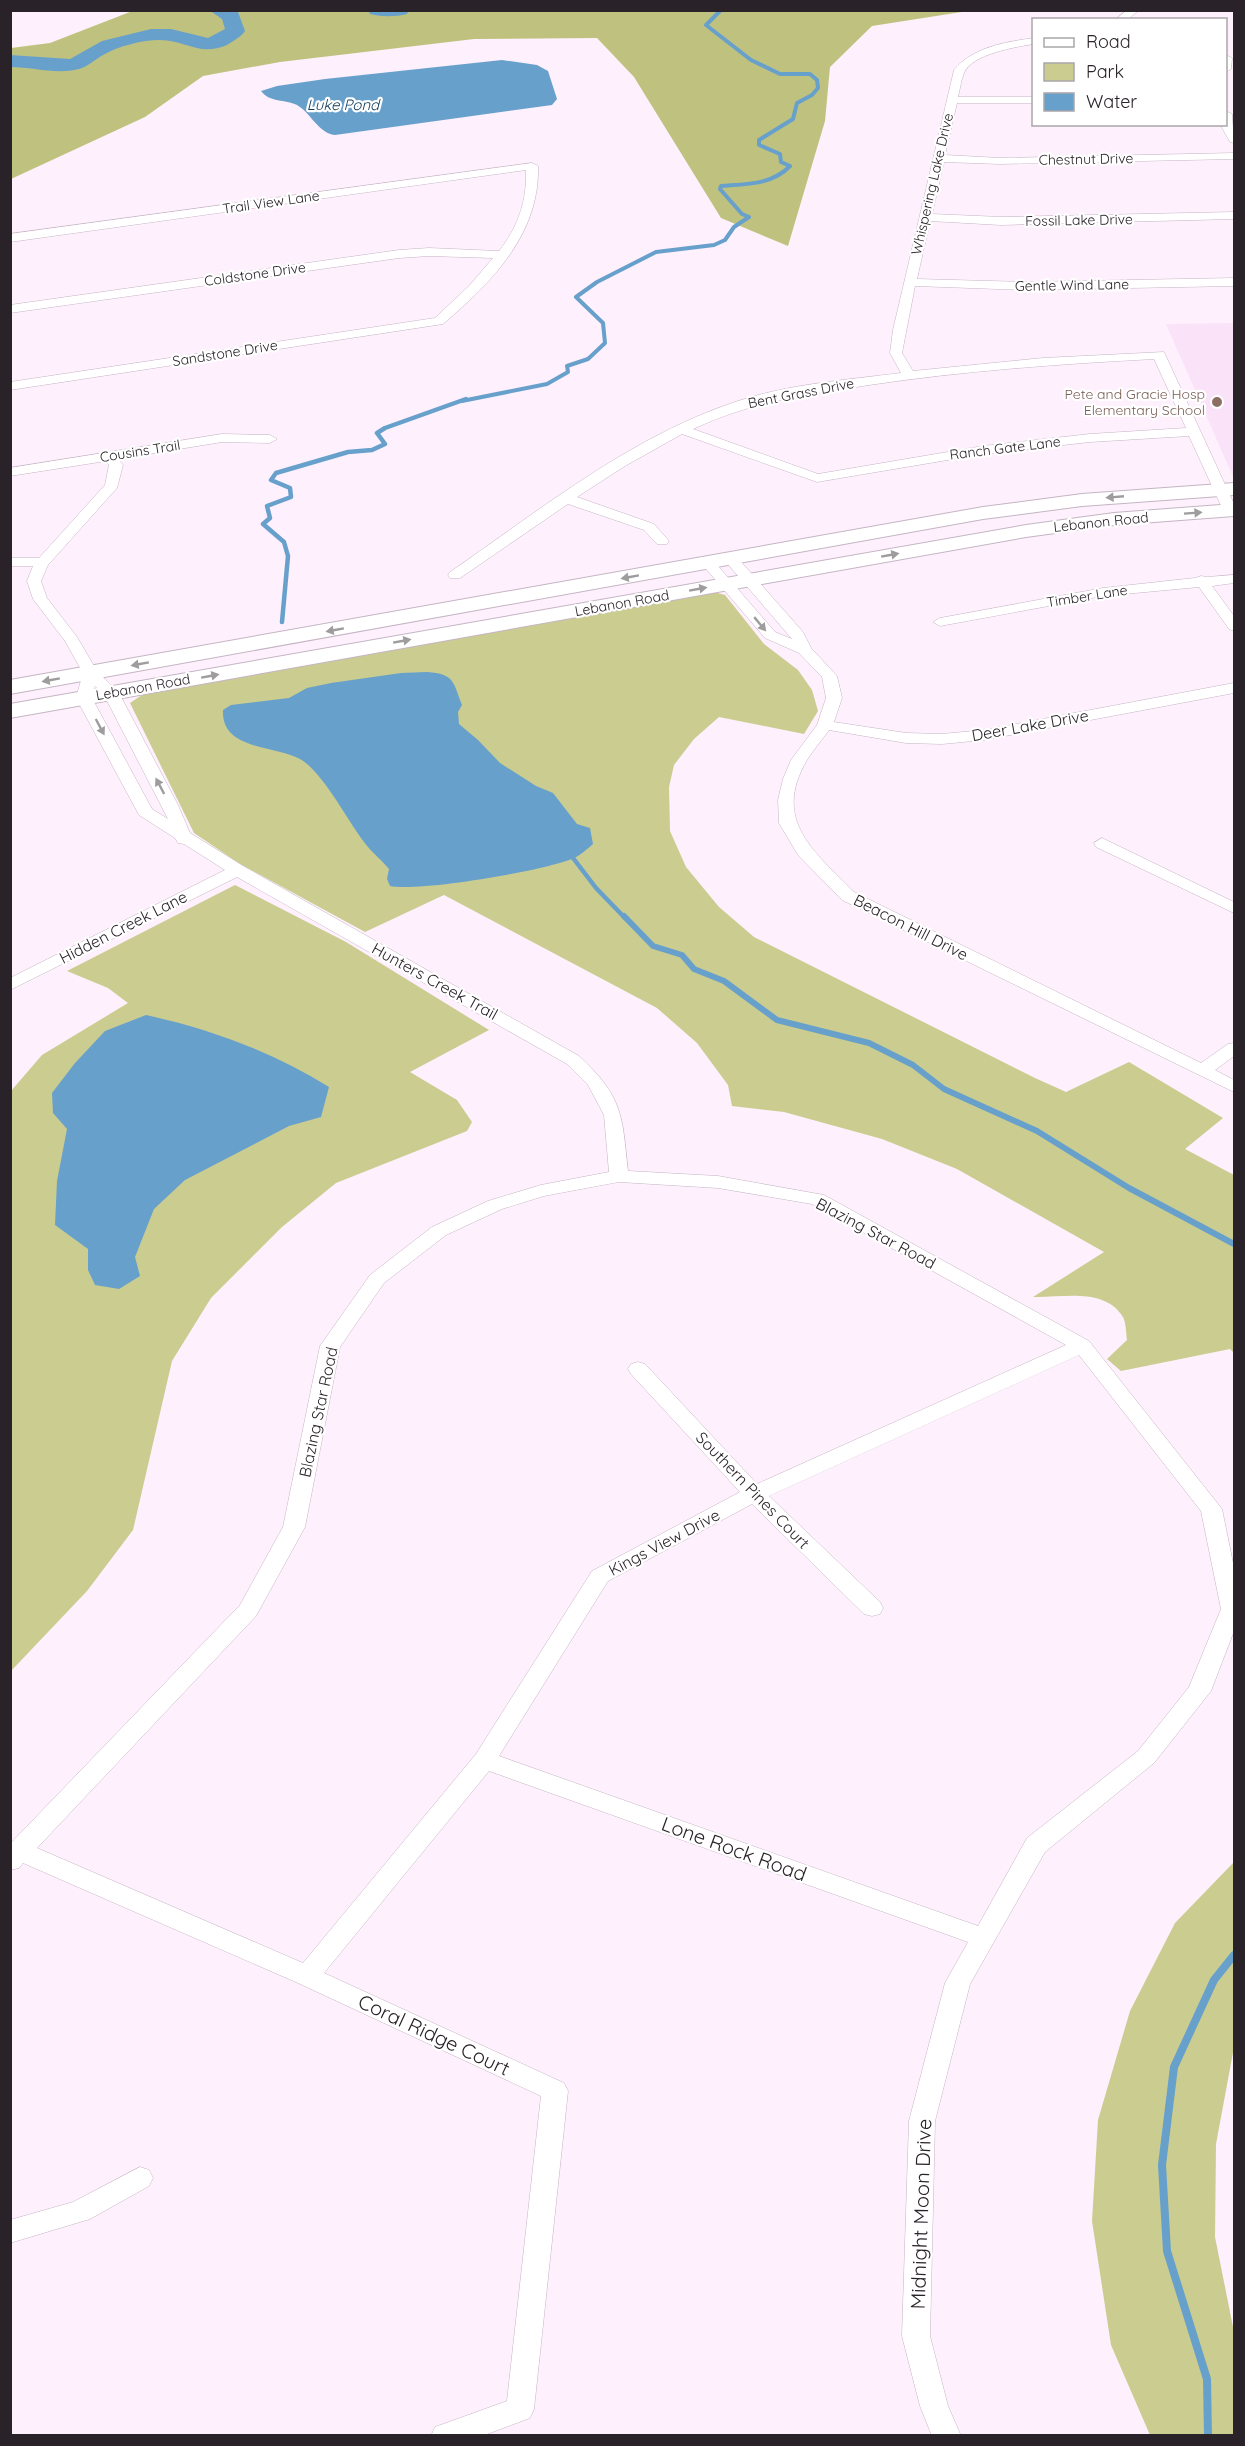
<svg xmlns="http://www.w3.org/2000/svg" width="1245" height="2446" font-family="Quicksand,sans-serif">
  <rect width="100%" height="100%" fill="#fef0fc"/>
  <path fill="#fae3f8" d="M1234,323V479L1166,324Z"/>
  <path fill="#cacc90" d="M714,592L725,595L764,644L798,670L812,690L818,711L804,734L719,717L694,739L674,765L669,787L670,831L686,867L719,907L754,937L1035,1078L1066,1092L1129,1062L1223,1118L1185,1149L1234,1175V1353L1230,1349L1121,1371L1107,1359L1127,1340C1126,1333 1126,1322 1123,1317C1104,1287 1063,1298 1033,1297L1104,1252L957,1169L882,1139L784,1112L732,1106L728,1085L697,1043L657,1008L444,895L365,932L240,864L194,833L130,703L142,695Z
    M235,885L346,942L489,1030L410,1072L457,1100L472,1122L467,1131L336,1183L282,1227L211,1298L172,1361L133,1530L87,1591L11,1671V1091L42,1055L128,1003L108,988L67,971Z
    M1234,1862V2047L1216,2144L1215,2237L1234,2332V2435H1150L1111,2345L1092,2221L1098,2120L1130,2011L1175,1923Z"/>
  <path fill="#bfc27f" d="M135,10H968V11L872,26L830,67L825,121L788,246L721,218L634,77L597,38L474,39L280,62L203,76L145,117L11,179V48L50,43Z"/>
  <path fill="#68a0cc" d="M502,60L537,65L548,71L557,99L552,105L335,135C318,133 311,113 297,105C285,99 270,103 261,91L277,86L325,79Z
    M427,672C455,674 453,682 462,705L458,712L459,724L478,740L500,763L536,786L553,793L577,824L590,828L593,844C587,849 581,855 574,858C545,871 418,892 390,886L387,879L389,869C381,859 371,852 364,842C348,821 322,771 300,759C274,745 221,750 223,710L231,705L289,698L307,688L331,683L401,673Z
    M146,1015C210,1029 273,1052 329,1087L321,1117L289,1126L185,1180L154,1209L135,1257L140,1276L119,1289L95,1285L88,1270V1249L55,1225L57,1181L67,1129L53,1113L52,1093L75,1063L105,1031Z"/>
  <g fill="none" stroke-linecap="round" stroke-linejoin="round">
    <path stroke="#68a0cc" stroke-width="4" d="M462,401L547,384L568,372L567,366L588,359L605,343L603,323L576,297L597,282L656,252L714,245L725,240L734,227L749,217L742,214L720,189L721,186C746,184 772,185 790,166L781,162L780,154L759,145V140L793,119L797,103L812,95L818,88L817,80L810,74H780L751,60L706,25L721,10"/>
    <path stroke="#68a0cc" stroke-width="4.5" d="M282,622L288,556L284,542L263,524L270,518L267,506L291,497L290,488L271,480L276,473L348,452L372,450L385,444L377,433L385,428L466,399
      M570,854L596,888L625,918"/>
    <path stroke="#68a0cc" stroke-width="6" d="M624,916L653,946L682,955L694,969L724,981L777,1020L869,1043L913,1065L944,1089L1037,1131L1129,1188L1234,1244"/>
    <path stroke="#68a0cc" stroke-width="8" d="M1208,2436L1207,2379L1167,2251L1162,2165L1174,2067L1214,1980L1234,1955"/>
    <path fill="#68a0cc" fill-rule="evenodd" d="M209,10L238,12L245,31C241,37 233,41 227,45C199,57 186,40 160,40C142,40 119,46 103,55C94,60 89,66 79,69C56,75 33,67 10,67V55L70,59L102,41L151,29H171L208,38L225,29L222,19Z
      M368,10H409L407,14C395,17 382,17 370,14Z"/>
    <g stroke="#c5b5c4" stroke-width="1">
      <path id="street" d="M1127,10H1139L1127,20H1115Z
        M1034,38V44C1015,47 972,54 964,73C961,80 960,89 958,97H1034V103H957L945,155L1000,158L1234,153V159L1000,164L944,162L932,214L1001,217L1234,212V219L1001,225L930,221L917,279L1026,282L1234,278V286L1026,290L915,286L902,353L913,371L1043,358L1164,352L1234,504V513H1225L1223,510L1189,436L1090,442L983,454L817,482L682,434L625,466L577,497L654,524L669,541L667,544H657L644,530L568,504L460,578H450L448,575L450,572C540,510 630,437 735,402C788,384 846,380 901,373L890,353L893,330L954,70C973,47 1005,42 1034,38ZM1154,359L1186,428L1090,434L983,446L818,474L693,429C753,401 805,395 869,385C963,371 1059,364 1154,359Z
        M1226,55L1232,58L1231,69L1226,72Z
        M1226,111L1232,114L1234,143L1230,142L1221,126L1226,124Z
        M532,163L538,166C540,234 492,282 443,324L10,390V382L435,318L469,286L493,258L429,256L399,258L10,313V305L399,250L429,248L499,251C518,227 527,201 526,170L10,242V234Z
        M222,434L270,435L277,439L270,443L222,442L118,459L123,465L117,488L48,565L41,581L47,598L77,637L97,671L119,693L178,805L190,833L243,866L579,1056C623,1097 622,1114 628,1171L718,1176L824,1195L1089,1341L1222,1509L1234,1568V1631L1211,1691L1154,1763L1045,1852L970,1984L935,2121L930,2336L948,2406L961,2436H932L920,2406L902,2336L909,2121L945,1983L968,1942L489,1771L324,1973L564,2083L568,2091L534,2409L530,2418L482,2436H431L435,2427L507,2401L541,2096L298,1983L23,1863L19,1868L10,1870V1844L240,1605L283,1527L320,1346L370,1275L432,1227L488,1201L541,1185L609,1172L604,1115L588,1085L567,1064L237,877L10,990V978L225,870L184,844L178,843L175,838L139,815L76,698L83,673L65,641L33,599L27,581L33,566H10V558H39L105,485L109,465L106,461L10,476V468ZM95,686L104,695L168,819L152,809L92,698ZM619,1182L718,1188L812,1204L1066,1345L757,1484L645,1364L638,1362L631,1364L628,1369L631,1374L740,1492L592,1571L476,1754L303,1963L37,1848L256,1616L305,1527L340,1347L384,1283L446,1235L502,1209L544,1196ZM1079,1355L1201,1511L1221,1609L1189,1687L1138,1751L1027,1838L978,1926L499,1756L608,1581L752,1504L864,1614L872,1616L880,1614L883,1608L880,1602L769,1496Z
        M731,555L736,556L803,632L811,648L837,676L842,698L834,722L906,733L942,734L984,730L1234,683V693L984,740L942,744L906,743L829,730C822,740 813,750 807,760C771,821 815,852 854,892L1201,1063L1228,1044L1234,1043V1056L1215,1070L1234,1080V1092L842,900L798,855L779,823L778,800L783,779L791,760L817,725L826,698L822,677L799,653L765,638L701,563L708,559L713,560L775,632L792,639L726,562L724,559L726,556Z
        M1234,575V583L1212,586L1234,616V631L1229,629L1199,587L1103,596L940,626L933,622L940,618L1103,588L1195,578L1201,576L1207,577Z
        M1102,838L1234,902V913L1096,847L1094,843Z
        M140,2167L149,2170L153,2178L149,2186L90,2219L10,2243V2220L73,2202Z"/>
    </g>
    <g stroke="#c5b5c4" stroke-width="2">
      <path id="secondary" d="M1234,483V495L1082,506L983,519L10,694V680L983,507L1082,494Z
        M1234,504V516L1114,525L1026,537L10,718V704L1026,525L1114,513Z"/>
    </g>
    <use href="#street" fill="#fff" fill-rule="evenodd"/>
    <use href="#secondary" fill="#fff" fill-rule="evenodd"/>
  </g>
  <defs><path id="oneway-solid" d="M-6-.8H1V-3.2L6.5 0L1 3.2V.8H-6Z" transform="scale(1.5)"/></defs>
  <g fill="#9f9c9e">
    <use href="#oneway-solid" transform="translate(1115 497) rotate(175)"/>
    <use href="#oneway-solid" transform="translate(1193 513) rotate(-4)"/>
    <use href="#oneway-solid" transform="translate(890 555) rotate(-10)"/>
    <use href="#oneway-solid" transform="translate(630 577) rotate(170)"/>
    <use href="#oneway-solid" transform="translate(698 589) rotate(-10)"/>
    <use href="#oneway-solid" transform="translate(760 624) rotate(50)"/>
    <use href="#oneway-solid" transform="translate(335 630) rotate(170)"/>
    <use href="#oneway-solid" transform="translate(402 641) rotate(-10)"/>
    <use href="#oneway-solid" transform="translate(140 664) rotate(170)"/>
    <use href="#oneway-solid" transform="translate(210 676) rotate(-10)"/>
    <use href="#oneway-solid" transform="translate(51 680) rotate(170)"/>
    <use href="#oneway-solid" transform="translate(100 727) rotate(62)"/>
    <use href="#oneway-solid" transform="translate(160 786) rotate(-118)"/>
  </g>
  <circle fill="#8d6e63" stroke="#fff" stroke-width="2" cx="1217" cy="402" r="6"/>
  <g text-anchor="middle" stroke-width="4.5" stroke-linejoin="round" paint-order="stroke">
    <g font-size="14" fill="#292228" stroke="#fff">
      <text transform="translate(1086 159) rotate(-1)" y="5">Chestnut Drive</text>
      <text transform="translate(932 184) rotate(-77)" y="5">Whispering Lake Drive</text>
      <text transform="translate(271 202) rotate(-8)" y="5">Trail View Lane</text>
      <text transform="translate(1079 220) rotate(-1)" y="5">Fossil Lake Drive</text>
      <text transform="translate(255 274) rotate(-8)" y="5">Coldstone Drive</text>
      <text transform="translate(1072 285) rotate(-1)" y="5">Gentle Wind Lane</text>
      <text transform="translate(225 353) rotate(-9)" y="5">Sandstone Drive</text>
      <text transform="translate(801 393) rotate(-11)" y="5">Bent Grass Drive</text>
      <text transform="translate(1005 448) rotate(-7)" y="5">Ranch Gate Lane</text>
      <text transform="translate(140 451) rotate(-9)" y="5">Cousins Trail</text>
      <text transform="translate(1101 522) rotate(-6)" y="5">Lebanon Road</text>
      <text transform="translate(1087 596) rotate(-9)" y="5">Timber Lane</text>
      <text transform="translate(622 603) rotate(-10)" y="5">Lebanon Road</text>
      <text transform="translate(143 687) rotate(-10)" y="5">Lebanon Road</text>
    </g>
    <g font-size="14" fill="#785e54" stroke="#fff" text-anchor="end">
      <text x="1205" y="399">Pete and Gracie Hosp<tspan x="1205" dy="16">Elementary School</tspan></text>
    </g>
    <g font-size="15" font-style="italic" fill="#0d3a58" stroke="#fff">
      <text x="343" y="110">Luke Pond</text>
    </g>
    <g font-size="16" fill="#292228" stroke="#fff">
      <text transform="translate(1030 725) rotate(-10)" y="6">Deer Lake Drive</text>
      <text transform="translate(123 927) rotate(-27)" y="6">Hidden Creek Lane</text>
      <text transform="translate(911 927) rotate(27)" y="6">Beacon Hill Drive</text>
      <text transform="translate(435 981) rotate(29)" y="6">Hunters Creek Trail</text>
      <text transform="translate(876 1233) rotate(28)" y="6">Blazing Star Road</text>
      <text transform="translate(318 1412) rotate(-78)" y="6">Blazing Star Road</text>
      <text transform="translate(753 1490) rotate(46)" y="6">Southern Pines Court</text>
      <text transform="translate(664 1542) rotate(-28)" y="6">Kings View Drive</text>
    </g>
    <g font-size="20" fill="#292228" stroke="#fff">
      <text transform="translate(734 1849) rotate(20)" y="7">Lone Rock Road</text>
      <text transform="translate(434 2035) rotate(25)" y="7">Coral Ridge Court</text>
      <text transform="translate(921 2214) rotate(-88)" y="7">Midnight Moon Drive</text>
    </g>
  </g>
  <rect width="1245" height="2446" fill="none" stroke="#292228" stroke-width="24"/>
  <rect x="1032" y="18" width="195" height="108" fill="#ffffff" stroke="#a9a7a9" stroke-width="1.5"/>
  <rect x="1044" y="38" width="30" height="9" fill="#ffffff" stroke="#a9a7a9" stroke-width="1.5"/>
  <text x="1086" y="48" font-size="18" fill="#292228">Road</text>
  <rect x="1044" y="63" width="30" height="18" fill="#cacc90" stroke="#a9a7a9" stroke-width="1.5"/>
  <text x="1086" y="78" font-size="18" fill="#292228">Park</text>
  <rect x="1044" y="93" width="30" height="18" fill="#68a0cc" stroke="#a9a7a9" stroke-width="1.5"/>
  <text x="1086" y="108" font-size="18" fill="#292228">Water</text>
</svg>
